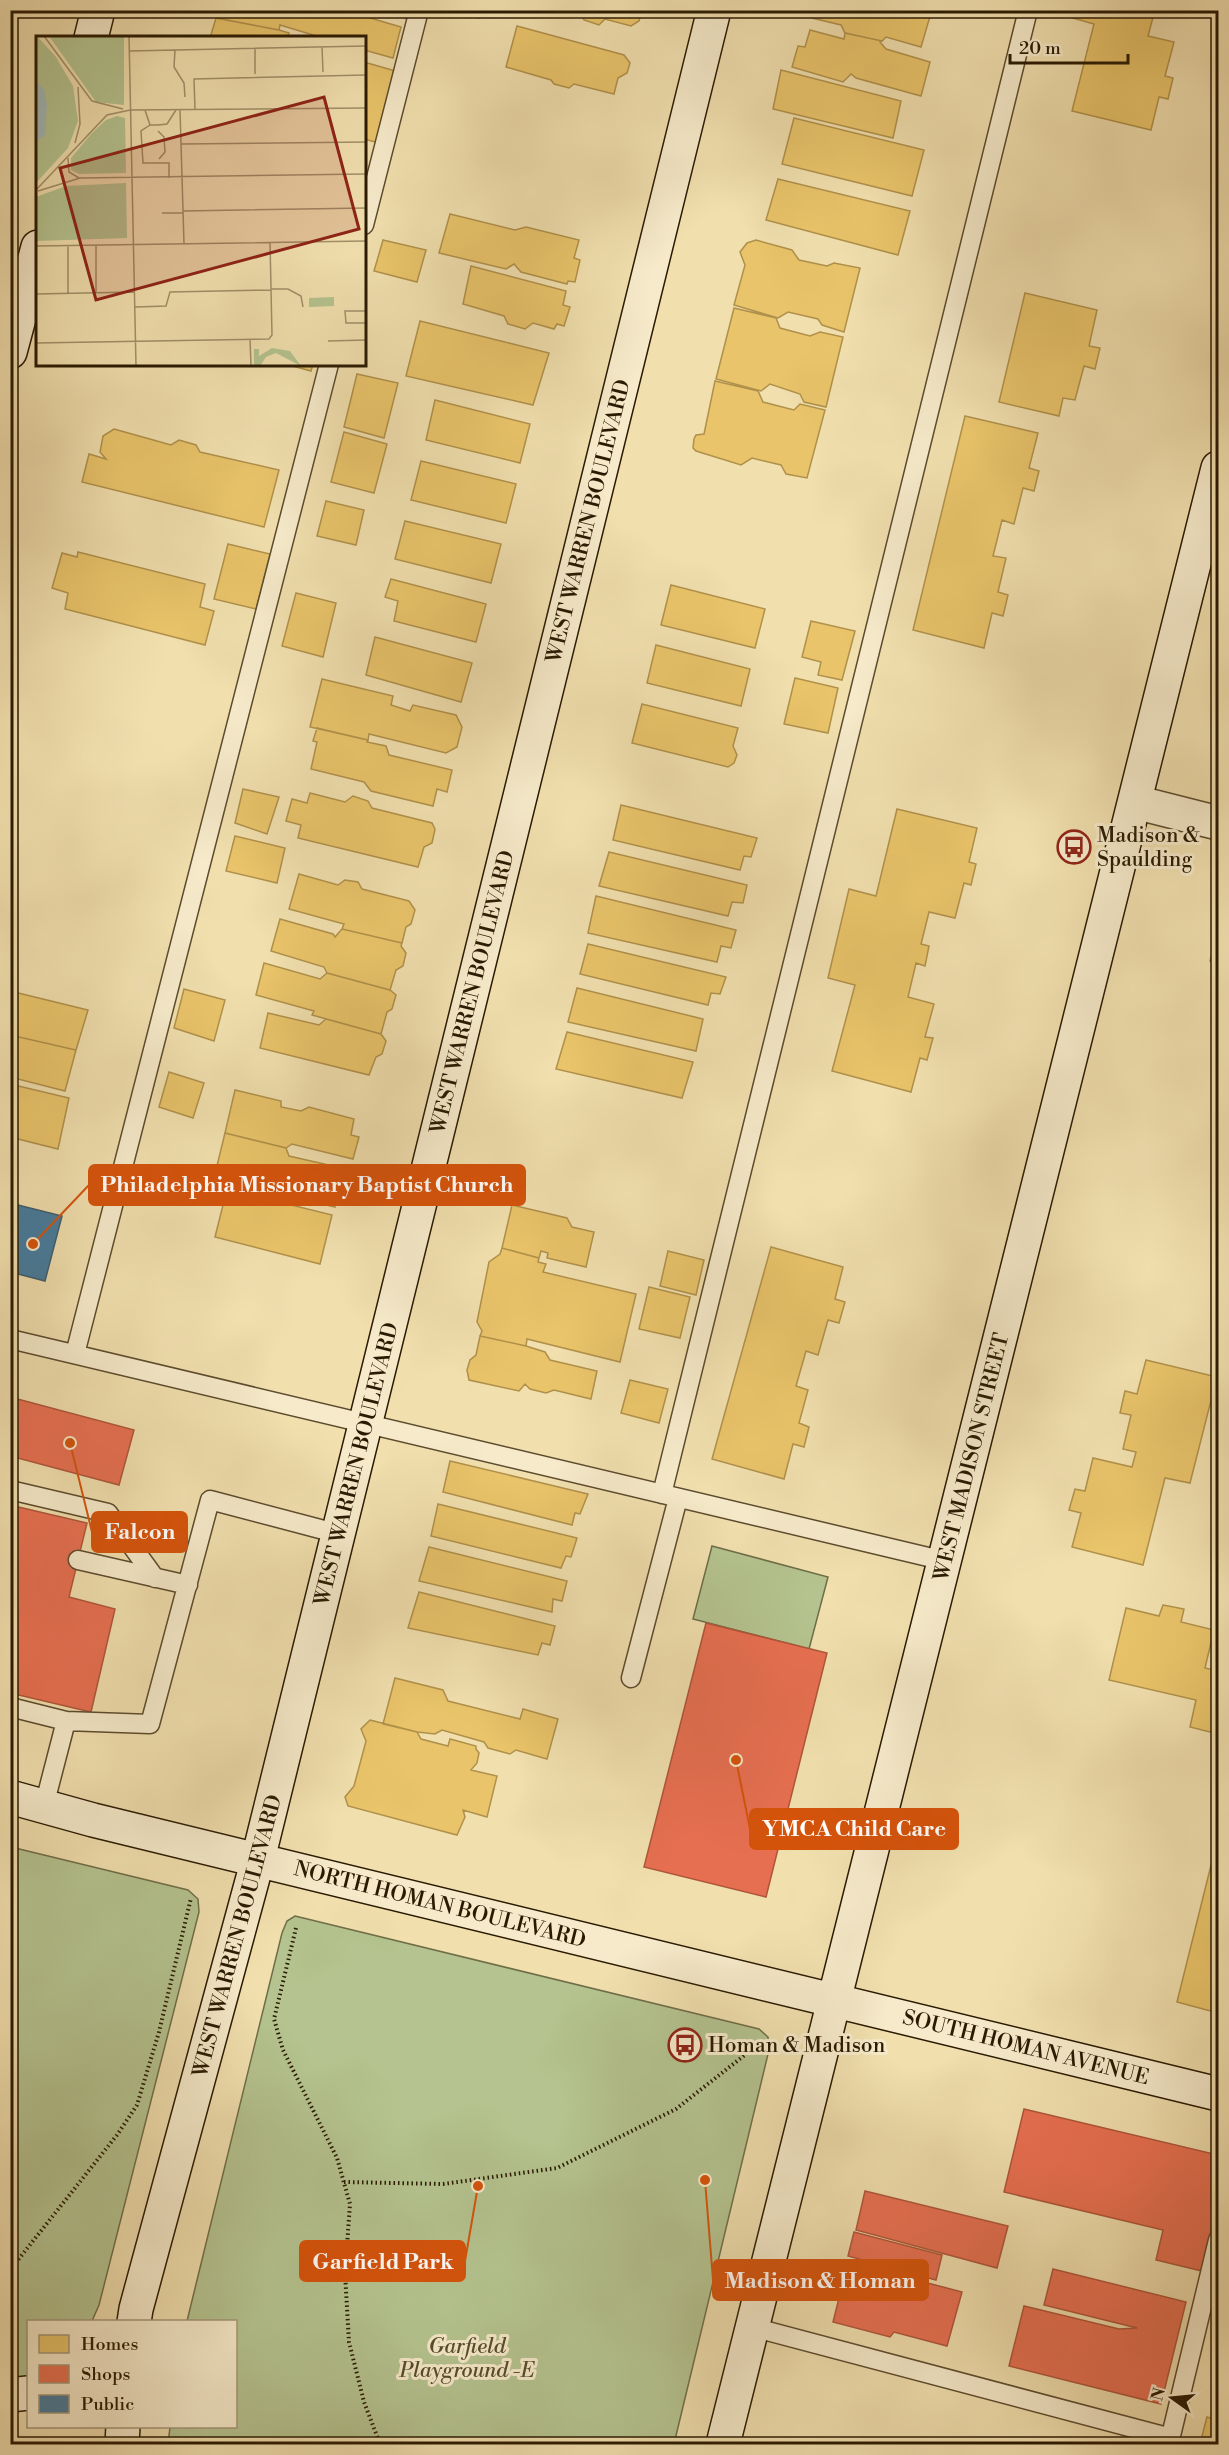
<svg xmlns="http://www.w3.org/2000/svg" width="1229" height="2455" font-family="'Libre Bodoni',serif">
  <rect width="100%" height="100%" fill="#f1dfae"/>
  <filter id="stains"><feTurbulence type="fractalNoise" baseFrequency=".00333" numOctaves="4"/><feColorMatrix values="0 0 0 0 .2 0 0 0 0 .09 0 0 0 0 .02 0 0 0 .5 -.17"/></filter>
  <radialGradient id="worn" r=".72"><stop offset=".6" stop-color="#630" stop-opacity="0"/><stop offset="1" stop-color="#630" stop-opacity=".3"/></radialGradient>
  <path fill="#b4c38f" stroke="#6f6e48" stroke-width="1.5" d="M712,1546L828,1577L809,1649L693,1619Z
    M11,1847L188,1890L198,1899L199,1912L99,2305L92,2321L28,2322V2377L11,2378Z
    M295,1916L759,2029L768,2037L769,2050L674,2444H168L170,2427L236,2426V2322L187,2321L282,1933L287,1921Z"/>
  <path fill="#e9c46a" stroke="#b0914b" stroke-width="1.5" d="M343,10L401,27L393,58L364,50V38H323L280,25L279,30L216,18L211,11Z
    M378,10H413L412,20Z
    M451,10H480L479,18Z
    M576,10H642L639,21L631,26L605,19L599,25L584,20L580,12Z
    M807,10H923L931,13L921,47L886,37L882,41L845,33L841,25L812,18Z
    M1070,10H1155L1148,36L1174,42L1165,76L1173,78L1168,99L1159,97L1151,130L1072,111L1094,24L1069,17Z
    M216,18L279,30L289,33L287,38H210Z
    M517,26L624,55L630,63L627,73L618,78L614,94L574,84L569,88L554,84L551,80L506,67Z
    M810,30L844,39L845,33L882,41L880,42L886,49L930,62L921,96L856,78L851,74L843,82L792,67L798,46L805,47Z
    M364,62L399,72L379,143L364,139Z
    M781,70L901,101L893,138L773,109Z
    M794,118L924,150L912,196L782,164Z
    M778,179L910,211L898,255L766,220Z
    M450,214L515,230L526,227L579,240L574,258L580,260L575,282L568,281L567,284L521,272L514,264L506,269L439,253Z
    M383,240L426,250L417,282L374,271Z
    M756,240L792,250L799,260L827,266L834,263L860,268L844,332L822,325L818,319L788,312L778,318L734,305L745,265L740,252L747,243Z
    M471,266L566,291L563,305L570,307L564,326L557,324L554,329L533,323L525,329L508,324L504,316L463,304Z
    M1025,293L1097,310L1089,346L1100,348L1095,369L1084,366L1075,400L1063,398L1059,416L999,402Z
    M734,308L776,318L780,328L810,336L820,332L843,337L826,407L804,402L800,394L770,384L761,391L716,379Z
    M420,321L549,353L533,405L406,376Z
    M285,364H313L311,371Z
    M357,374L398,383L384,438L344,427Z
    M715,381L758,391L763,402L794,410L800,404L825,410L807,478L786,474L781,465L752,458L741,465L696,451L693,448L694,439L696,435L704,434Z
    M435,400L530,424L520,463L426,440Z
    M965,416L1038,433L1029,468L1039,471L1034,491L1023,488L1014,524L1002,520L993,556L1006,558L998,592L1008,595L1003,616L992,613L984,648L913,630Z
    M114,429L171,445L179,440L196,445L200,452L279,470L264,527L82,482L89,454L106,459L100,452L103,436Z
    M344,432L387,444L374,493L331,482Z
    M421,461L516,484L506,523L411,500Z
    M326,501L364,510L356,545L317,536Z
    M405,521L501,544L491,583L395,559Z
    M228,544L270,554L256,609L214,599Z
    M78,552L205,584L200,607L214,611L205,645L65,609L68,593L52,588L62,553L77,557Z
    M391,579L486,604L476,642L394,621L398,601L385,597Z
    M671,585L765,609L755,648L661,625Z
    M296,593L336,603L323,657L282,646Z
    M811,621L855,631L842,680L818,675L821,662L802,657Z
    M375,637L472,663L461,702L366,675Z
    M656,645L750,669L741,706L647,683Z
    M795,678L838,688L828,733L784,724Z
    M322,679L393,696L391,705L410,711L413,705L456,715L462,727L457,747L446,753L369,734L368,740L310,727Z
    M642,704L738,728L733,746L737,755L734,763L728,767L632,743Z
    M317,728L368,740L367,742L386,746L389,755L452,770L447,792L437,789L433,806L371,791L364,782L311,769L317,742L313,741Z
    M243,789L279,797L267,834L235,823Z
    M310,793L345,802L353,796L368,801L372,808L432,823L435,829L432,843L424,847L418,867L298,838L301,825L286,821L292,799L307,803Z
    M621,805L757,838L751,857L744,856L740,870L613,840Z
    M897,809L977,828L969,862L976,864L971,885L964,883L955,918L929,912L921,944L929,946L925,966L916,963L908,997L934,1004L925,1037L933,1038L927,1060L920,1058L911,1092L832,1071L855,985L828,978L849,889L876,896Z
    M235,836L285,848L277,883L226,871Z
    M609,852L747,885L743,903L732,902L728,916L599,886Z
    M299,874L338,885L345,880L358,882L362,889L409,901L415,910L411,924L406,927L402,943L342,929L344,924L289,909Z
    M596,896L736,930L731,948L721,946L717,962L588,933Z
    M280,919L333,934L335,937L342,929L402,943L401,946L406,953L403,966L396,970L390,990L327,973L324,967L271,951Z
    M1218,929V963L1210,961Z
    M588,944L726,977L720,994L711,993L708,1005L580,974Z
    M264,963L320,979L327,973L390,990L396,995L392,1009L387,1012L381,1034L312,1015L314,1011L256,995Z
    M577,988L703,1019L696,1051L568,1022Z
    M184,989L225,1000L214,1041L174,1028Z
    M10,991L88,1010L76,1050L10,1035Z
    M268,1013L319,1025L326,1019L381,1034L386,1041L382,1054L376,1057L369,1075L260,1048Z
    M567,1032L693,1062L682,1098L556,1069Z
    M10,1035L76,1050L65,1091L10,1077Z
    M169,1072L204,1083L193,1118L159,1107Z
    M10,1084L69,1098L58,1149L14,1138L10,1132Z
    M235,1090L281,1101V1107L301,1111L309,1107L354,1119L351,1135L359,1137L353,1159L292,1144L286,1148L225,1133Z
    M225,1133L286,1148L289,1156L351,1170L347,1192L338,1190L335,1207L289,1196L285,1190L260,1184L259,1188L214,1178Z
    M227,1189L332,1215L320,1264L215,1237Z
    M512,1205L567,1218L572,1227L594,1232L586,1267L547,1258L548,1253L541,1251L539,1258L502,1248Z
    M771,1247L843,1267L835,1299L845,1302L839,1323L828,1320L818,1355L806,1351L796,1386L808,1390L799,1423L809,1427L804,1447L793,1444L784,1479L712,1459Z
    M502,1248L539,1258L538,1262L546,1264L543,1272L636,1294L620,1362L527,1339L526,1346L480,1336L482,1331L477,1322L489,1262L500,1254Z
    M668,1251L704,1260L696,1295L660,1286Z
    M649,1287L690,1297L680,1338L639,1329Z
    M480,1336L526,1346L545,1352L550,1360L597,1371L591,1399L554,1390L546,1393L530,1389L525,1384L519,1391L469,1380L467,1370L470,1360L476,1355Z
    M1146,1360L1217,1377L1190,1483L1165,1478L1143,1565L1072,1547L1081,1513L1069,1510L1075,1489L1085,1491L1093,1458L1132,1467L1136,1452L1123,1449L1131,1415L1120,1413L1125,1391L1137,1394Z
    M630,1380L668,1389L659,1423L621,1413Z
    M450,1461L588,1494L580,1514L575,1513L572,1525L443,1492Z
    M438,1504L577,1538L571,1557L566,1556L561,1568L431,1536Z
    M429,1547L567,1581L562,1601L553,1599L552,1612L419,1581Z
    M419,1592L555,1626L550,1645L542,1643L538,1655L408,1628Z
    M1163,1605L1184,1609L1181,1622L1214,1630L1205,1668L1218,1671V1734L1190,1727L1196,1700L1109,1680L1126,1608L1159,1616Z
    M395,1678L443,1690L448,1701L520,1719L523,1709L558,1719L547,1759L516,1750L510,1754L488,1748L484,1742L442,1730L435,1734L417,1732L383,1724Z
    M370,1720L417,1732L421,1739L448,1746L450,1739L476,1746V1749L479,1753L477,1763L471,1770L497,1776L487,1817L463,1810L465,1817L457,1835L348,1806L345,1797L354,1786L366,1741L361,1729Z
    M1218,1837V2013L1177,2002Z
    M1218,2385V2416L1211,2414Z
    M1207,2417L1218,2420V2444H1200Z"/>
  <path fill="#e76f51" stroke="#ae5639" stroke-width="1.5" d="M10,1397L134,1430L119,1485L10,1456Z
    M10,1505L87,1523L69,1597L115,1609L91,1712L10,1693Z
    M706,1623L827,1653L766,1897L644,1867Z
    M1024,2109L1218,2155V2201L1202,2271L1156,2260L1163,2230L1004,2192Z
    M865,2191L1008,2226L997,2268L856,2230Z
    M854,2232L942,2255L936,2280L848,2256Z
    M848,2262L962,2292L947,2346L894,2332L890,2337L833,2322Z
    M1053,2269L1186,2302L1161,2404L1009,2366L1024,2306L1119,2329L1137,2328L1044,2305Z"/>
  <path fill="#457b9d" stroke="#3d5e6e" stroke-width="1.5" d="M10,1203L62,1216L45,1281L10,1272Z"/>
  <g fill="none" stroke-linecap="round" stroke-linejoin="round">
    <g stroke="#5c4b2d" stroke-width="21">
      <path id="lane" d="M364,225L419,10
        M10,1339L945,1561
        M75,1354L329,364
        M10,1490L108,1513L155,1578
        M662,1494L1028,10
        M78,1560L188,1585
        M631,1678L678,1498
        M10,1707L66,1721L150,1724L210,1500L339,1534
        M44,1806L66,1721
        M752,2327L1171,2438
        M1169,2444L1218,2240"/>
    </g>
    <g stroke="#5c4b2d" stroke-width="36">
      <path id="street" d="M1135,802L1218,823"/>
    </g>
    <g stroke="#2a1a02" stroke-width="36">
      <path id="secondary" d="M91,38L98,10
        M10,352L38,247
        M10,1797L93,1820L1218,2094
        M134,2322L136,2309L258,1859L714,10
        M10,2395L28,2393
        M122,2444L123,2426
        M723,2444L1218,468"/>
    </g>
    <path stroke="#2a1a02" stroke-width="4" stroke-dasharray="1.5 3" stroke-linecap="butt" d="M296,1928L274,2019L283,2050L337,2158L350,2204L345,2273L349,2342L364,2402L380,2444
      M344,2182L443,2184L557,2168L676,2109L755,2047
      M10,2270L117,2135L137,2105L159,2032L191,1898"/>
    <use href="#lane" stroke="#f6eaca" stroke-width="18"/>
    <use href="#street" stroke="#f6eaca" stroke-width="33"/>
    <use href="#secondary" stroke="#f6eaca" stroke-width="33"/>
  </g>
  <defs>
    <g id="bus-ring" transform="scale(1.725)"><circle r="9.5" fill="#f6eaca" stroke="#8f2418" stroke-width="1.5"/><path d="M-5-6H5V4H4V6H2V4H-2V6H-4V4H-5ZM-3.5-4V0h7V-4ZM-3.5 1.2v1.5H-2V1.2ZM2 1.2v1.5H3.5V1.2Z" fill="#8f2418"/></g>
  </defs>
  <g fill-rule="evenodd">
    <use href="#bus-ring" x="1074" y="847"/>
    <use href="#bus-ring" x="685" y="2045"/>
  </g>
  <g text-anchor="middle" stroke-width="6" stroke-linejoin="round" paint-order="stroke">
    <g font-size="21" fill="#2a1a02" stroke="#f6eaca">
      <text transform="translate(588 521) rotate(-76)" y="7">WEST WARREN BOULEVARD</text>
      <text transform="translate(472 992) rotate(-76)" y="7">WEST WARREN BOULEVARD</text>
      <text transform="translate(971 1457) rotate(-76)" y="7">WEST MADISON STREET</text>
      <text transform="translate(356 1464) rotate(-76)" y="7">WEST WARREN BOULEVARD</text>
      <text transform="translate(440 1904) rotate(14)" y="7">NORTH HOMAN BOULEVARD</text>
      <text transform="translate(237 1936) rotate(-75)" y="7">WEST WARREN BOULEVARD</text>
      <text transform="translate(1026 2047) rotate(14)" y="7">SOUTH HOMAN AVENUE</text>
    </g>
    <g font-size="21" fill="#2a1a02" stroke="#f6eaca" text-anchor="start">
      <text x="1097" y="842">Madison &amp;<tspan x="1097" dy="24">Spaulding</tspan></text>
      <text x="708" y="2052">Homan &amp; Madison</text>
    </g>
    <g font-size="21" font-style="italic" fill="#534d2c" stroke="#f6eaca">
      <text x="467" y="2353">Garfield<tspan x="467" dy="24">Playground -E</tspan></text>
    </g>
  </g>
  <g transform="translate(36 36)">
    <rect width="330" height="330" fill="#f1dfae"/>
    <path d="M1,0L20,21L37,50L42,85L32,112L0,147ZM13,0H88V69L60,66ZM81,80L89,82L90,137L43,138L35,134V122L55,98L70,84ZM90,147L91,202L0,205V161L30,150ZM298,261V270L273,271V262ZM236,312L254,315L265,330L240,317L230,321L224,330H218V313H223V320Z" fill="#b4c38f"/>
    <path d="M0,45L8,53L11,68L9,99L0,106Z" fill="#a1b9b7"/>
    <path fill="none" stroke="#a19069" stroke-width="1.5" d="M8,0L56,65L87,73M93,0L100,330M286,11L287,36M219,12V38M139,14L138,31L148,47L149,61M93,15L330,10M109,74L114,89H122L131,88L140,74M144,74L148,208M159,74L158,43L330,39M114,89L105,95L107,127H133V142M122,95L128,101L129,116L123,123M39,107L44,88L42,51M145,108L330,106M32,122L33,136L43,142M0,154L71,79L94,74L330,72M2,155L44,142L330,138M147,175L330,172M126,177H147M32,209V258M60,209V257M0,210L330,205M235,253H252L265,260L267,271M0,258L98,256M99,271L130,270L134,256L235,254M330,275H309L310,287H330M214,303L215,330M292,305L330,304M0,307L233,303L236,299L234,206"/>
    <path fill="#8f2418" fill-opacity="0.15" stroke="#8f2418" stroke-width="3" d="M288,61L323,193L60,264L24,132Z"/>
    <rect width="330" height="330" fill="none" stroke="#2a1a02" stroke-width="3"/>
  </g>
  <path fill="none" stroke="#d5530b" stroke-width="2" d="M33 1244L89 1185M70 1443L92 1532M736 1760L750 1829M478 2186L465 2261M705 2180L713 2280"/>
  <g fill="#d5530b" stroke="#f6eaca" stroke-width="2">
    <circle cx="33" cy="1244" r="6"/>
    <circle cx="70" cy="1443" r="6"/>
    <circle cx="736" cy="1760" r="6"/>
    <circle cx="478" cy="2186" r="6"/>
    <circle cx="705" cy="2180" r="6"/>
  </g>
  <g fill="#d5530b" stroke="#d5530b" stroke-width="2">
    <rect x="89" y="1165" width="436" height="40" rx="6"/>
    <rect x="92" y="1512" width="95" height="40" rx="6"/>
    <rect x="750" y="1809" width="208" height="40" rx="6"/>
    <rect x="300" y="2241" width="165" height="40" rx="6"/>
    <rect x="713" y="2260" width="215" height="40" rx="6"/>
  </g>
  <g font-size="22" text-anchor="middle" font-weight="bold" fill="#fff">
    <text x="307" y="1192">Philadelphia Missionary Baptist Church</text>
    <text x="140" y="1539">Falcon</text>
    <text x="854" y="1836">YMCA Child Care</text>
    <text x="383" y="2269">Garfield Park</text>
    <text x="820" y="2288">Madison &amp; Homan</text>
  </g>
  <rect width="1229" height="2455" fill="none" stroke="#f1dfae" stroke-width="36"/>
  <rect x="12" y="12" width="1205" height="2431" fill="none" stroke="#2a1a02" stroke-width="3"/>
  <rect x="18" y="18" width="1193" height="2419" fill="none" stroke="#2a1a02" stroke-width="1.5"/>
  <rect x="27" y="2320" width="210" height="108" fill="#f6eaca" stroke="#a4977a" stroke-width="1.5"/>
  <rect x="39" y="2335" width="30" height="18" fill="#e9c46a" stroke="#a4977a" stroke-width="1.5"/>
  <text x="81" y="2350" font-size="18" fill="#2a1a02">Homes</text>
  <rect x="39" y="2365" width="30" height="18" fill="#e76f51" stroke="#a4977a" stroke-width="1.5"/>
  <text x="81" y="2380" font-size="18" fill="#2a1a02">Shops</text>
  <rect x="39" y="2395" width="30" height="18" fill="#457b9d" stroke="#a4977a" stroke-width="1.5"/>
  <text x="81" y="2410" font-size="18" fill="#2a1a02">Public</text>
  <g transform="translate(1172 2398) rotate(285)" stroke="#f6eaca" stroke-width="4.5" paint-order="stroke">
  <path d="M0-4.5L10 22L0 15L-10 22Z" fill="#2a1a02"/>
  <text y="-9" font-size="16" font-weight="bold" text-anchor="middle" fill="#2a1a02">N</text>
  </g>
  <path d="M1010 54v9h118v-9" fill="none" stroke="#2a1a02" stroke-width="3"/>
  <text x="1019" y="54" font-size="18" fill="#2a1a02" stroke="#f6eaca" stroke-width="4.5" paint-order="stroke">20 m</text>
  <rect width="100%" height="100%" filter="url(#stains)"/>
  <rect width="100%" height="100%" fill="url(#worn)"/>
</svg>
